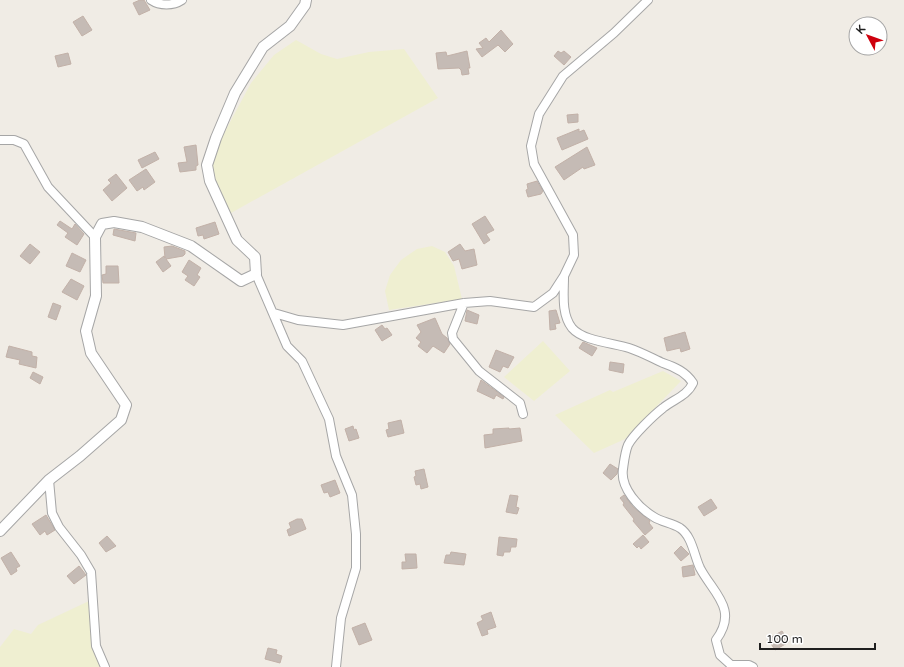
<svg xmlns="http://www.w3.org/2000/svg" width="904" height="667" font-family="'Varela Round',sans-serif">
  <rect width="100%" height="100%" fill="#f0ece5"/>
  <path fill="#efefd1" d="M296,40L321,54L337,59L369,52L404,49L438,98L231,213L213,180L212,166L221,139L251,83L274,55Z
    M432,246L445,252L454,266L462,299L389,310L385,291L390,275L401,260L417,249Z
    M543,341L570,371L534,401L504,377Z
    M663,371L681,381L625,439L594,453L555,415L610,390L613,392Z
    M89,601L101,667H0V647L14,629L31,634L38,625Z"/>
  <path fill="#c5bbb5" stroke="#c2b1a8" d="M140,0H144L150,10L139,15L133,3Z
    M83,16L92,30L82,36L73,22Z
    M501,30L513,44L505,52L498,45L482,57L476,49L483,48L479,43L486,38L489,42Z
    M467,51L470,68H468L469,74L462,75L461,70L459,68L438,69L436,53L446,52L447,56Z
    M558,51L561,53L564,51L571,57L564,65L554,56Z
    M68,53L71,64L58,67L55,56Z
    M578,114V122L568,123L567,115Z
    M579,129V132L584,130L588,139L562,150L557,138Z
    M196,145L198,165L196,166V170L180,172L178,163L187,162L184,147Z
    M587,147L595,165L584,169L583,167L564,180L555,167Z
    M155,152L159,159L142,168L138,160Z
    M146,169L155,182L144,190L143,187L137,191L129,180Z
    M116,174L127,188L112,201L103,190L111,183L108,180Z
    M537,181L543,191L541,194L528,197L526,190L528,189L527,184Z
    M485,216L494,230L486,234L490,240L484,244L472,224Z
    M60,221L72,229L75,224L84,234L77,245L65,237L68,233L57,225Z
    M215,222L219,234L204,239L203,235L198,236L196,228Z
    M114,229L136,233L135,241L113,235Z
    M30,244L40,252L30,264L20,256Z
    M460,244L465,251L474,249L477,265L462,269L459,259L453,261L448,252Z
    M172,246L185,251V254L183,256L166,259L171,266L163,272L156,262L164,256L165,258L164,247Z
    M72,253L86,260L80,272L66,266Z
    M189,260L201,268L197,275L200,277L194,286L185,280L188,276L182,272Z
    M106,266H118L119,283H103L102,275L106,274Z
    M71,279L84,286L77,300L62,292Z
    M53,303L61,306L56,320L48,317Z
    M467,310L479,315L477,324L465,321Z
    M556,310L560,323L555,324L556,329L550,330L549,311Z
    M435,318L442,334L447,338L450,344L444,353L433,346L427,353L418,346L421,342L416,338L421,332L417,325Z
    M382,325L385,329L387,328L392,335L382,341L375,330Z
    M685,332L690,349L681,352L680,348L667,351L664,338Z
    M583,342L597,348L592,356L579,348Z
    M9,346L32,352V356L37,357L36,368L19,364L20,360L6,357Z
    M496,350L514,357L508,368L503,366L500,372L489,367Z
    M610,362L624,364L623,373L609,370Z
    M33,372L43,377L40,384L30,378Z
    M481,380L504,397L503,399L496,395L494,399L477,391Z
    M401,420L404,433L388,437L386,430L389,429L388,423Z
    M353,426L354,430L356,429L359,438L349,441L345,429Z
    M509,428V429L520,428L522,441L485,448L484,435L493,434V429Z
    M610,464L618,469L617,474L611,480L603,473Z
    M424,469L428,487L421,489L420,484L416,485L414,477L416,476L415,471Z
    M335,480L340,493L330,497L328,492L324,493L321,485Z
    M510,495L518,496L516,507L519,508L517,514L506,512Z
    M624,495L633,507L650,521L649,523L653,528L645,535L633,521L634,519L623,505L624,503L620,498Z
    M711,499L717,508L704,516L698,507Z
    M46,515L55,530L47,535L45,531L40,535L32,524Z
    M297,519H302L306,529L289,536L287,530L291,528L289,523Z
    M643,535L649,542L641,549L639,546L637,548L633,544Z
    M107,536L116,546L106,552L99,543Z
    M499,537L517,539L516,547H511L510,552H504L503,556L497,555Z
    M681,546L689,554L681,561L674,553Z
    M11,552L20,566L16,568L17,571L11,575L1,558Z
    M451,552L466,554L464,565L444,563L446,555H450Z
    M405,554H416L417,568L402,569V562H406Z
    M693,565L695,575L683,577L682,567Z
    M79,566L86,575L74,584L67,576Z
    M491,612L496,627L487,630L488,634L482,636L477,623L483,620L481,616Z
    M365,623L372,640L359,645L352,628Z
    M782,631L789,642L775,650L768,639Z
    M268,648L277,650L276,654L282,656L280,663L265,659Z"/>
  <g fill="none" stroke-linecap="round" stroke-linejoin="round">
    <g stroke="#a6a6a6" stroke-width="10">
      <path id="minor" d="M151,0C160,6 173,6 182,0
        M0,140H14L24,144L48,187L95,237
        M256,274L287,346L302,361L329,419L336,456L352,495L356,534V568L341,618L336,667
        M564,277C564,293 561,314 572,328C583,341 613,343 629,348C641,352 652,358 663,363C675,367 686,372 693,383C687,396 674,399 663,408C654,415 633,435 628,445C625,452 624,462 623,469C620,488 639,508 654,517C662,522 672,523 680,528C692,536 694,555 700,568C713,593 739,609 716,640L720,655L731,665H749L753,667
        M464,303L452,333L453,339L479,371L520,403L523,414
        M274,313L298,320L343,325L464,303L490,301L534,307L553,293L564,276L574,255L573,235L534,164L531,146L539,114L563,76L614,33L648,0
        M49,480L52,513L59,527L81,555L91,572L96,646L105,667"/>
    </g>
    <g stroke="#a6a6a6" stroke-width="12">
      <path id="tertiary" d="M0,531L49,480L80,456L121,420L126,405L91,353L86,331L96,296L95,237L102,224L114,222L142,227L191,246L241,281L256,274L255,257L237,240L210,181L207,165L216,138L235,93L263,47L290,26L305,5L306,0"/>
    </g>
    <use href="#minor" stroke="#fff" stroke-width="8"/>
    <use href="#tertiary" stroke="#fff" stroke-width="10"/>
  </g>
  <g transform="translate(868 36) rotate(311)"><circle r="19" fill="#ffffff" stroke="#a5a5a5"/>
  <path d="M0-3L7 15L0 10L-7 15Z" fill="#ce000d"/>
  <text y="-6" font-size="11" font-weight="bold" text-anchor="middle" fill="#1f1f1f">K</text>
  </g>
  <path d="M760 643v6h115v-6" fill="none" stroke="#1f1f1f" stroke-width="2"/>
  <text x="766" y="643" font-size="12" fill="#1f1f1f" stroke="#ffffff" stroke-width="3" paint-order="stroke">100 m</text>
</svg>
